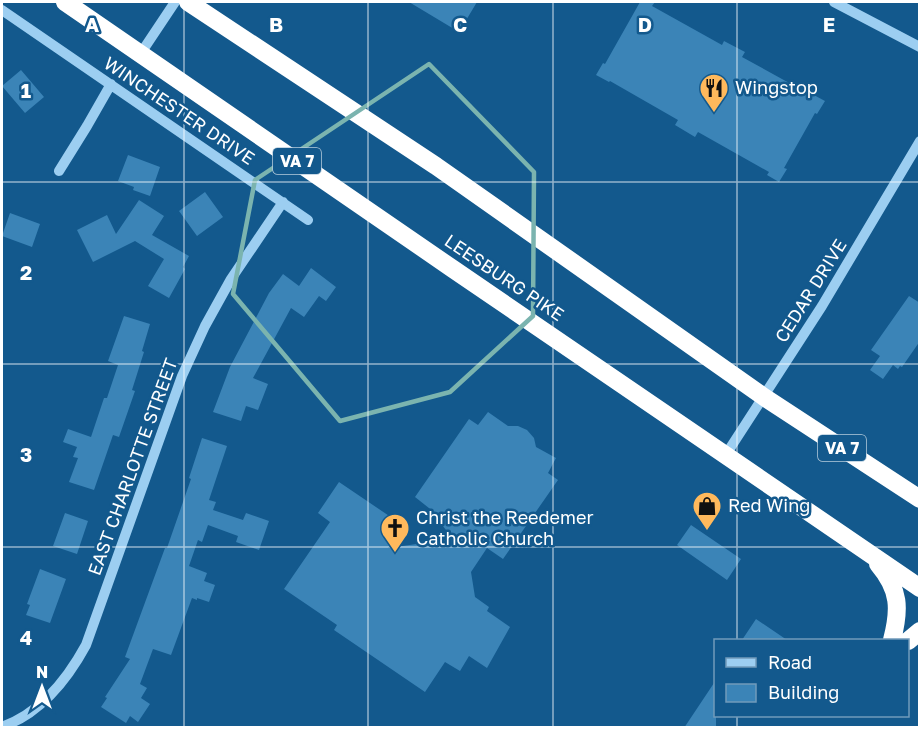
<svg xmlns="http://www.w3.org/2000/svg" width="921" height="729" font-family="'Golos Text',sans-serif">
  <rect width="100%" height="100%" fill="#13598d"/>
  <path fill="#3b84b7" d="M409,2H477L459,32Z
    M640,2H655L652,6L722,45L724,41L745,52L742,57L811,95L812,94L825,101L817,114L815,113L784,168L787,169L779,182L767,175L769,172L698,132L695,137L675,125L678,120L610,81L609,82L596,75L603,63L605,64Z
    M21,70L44,97L25,113L2,86Z
    M128,155L160,167L150,196L133,190L134,187L118,181Z
    M205,192L223,217L197,236L179,211Z
    M139,200L164,216L152,235L189,256L183,267L185,269L169,298L148,286L164,259L135,241L93,262L77,230L107,215L116,234Z
    M10,213L40,224L32,247L2,236Z
    M311,268L336,287L326,301L319,296L304,317L291,308L253,378L268,384L258,410L246,406L241,421L213,412L230,367L269,293L283,274L299,286Z
    M909,296L920,303V341L902,367L900,366L898,369L893,365L883,379L870,370L880,356L871,350Z
    M124,316L150,324L142,351L144,352L132,390L135,391L119,437L113,435L94,490L69,482L78,458L73,457L77,447L63,442L68,429L91,437L104,398H107L118,365L108,361Z
    M488,412L508,426H518L527,430L534,438L536,447L556,458L548,473L558,480L503,559L487,548L471,572L475,597L489,607L487,611L510,627L487,668L469,656L460,671L445,662L425,692L334,630L337,625L284,589L330,522L318,513L339,482L404,526L388,548L453,539L439,521V516L415,497L469,419L478,425Z
    M202,438L227,446L209,500L216,502L213,510L243,520L246,513L269,521L259,550L236,542L238,536L208,525L202,542L198,540L189,566L207,573L204,581L215,585L209,602L197,598V600L192,598L171,655L153,649L140,684L147,688L141,698L150,704L138,722L130,716L126,723L101,707L107,698L105,697L130,659L125,657L165,548H167L191,479L189,478Z
    M65,513L88,521L77,554L53,546Z
    M691,525L741,559L727,580L677,545Z
    M40,569L66,579L50,623L26,615L30,605L27,604Z
    M756,619L787,640H742Z
    M716,680V728H684Z"/>
  <g fill="none" stroke-linecap="round" stroke-linejoin="round">
    <path stroke="#9ccef1" stroke-width="10" d="M834,2L920,47
      M2,10L308,220
      M141,53L175,2
      M59,171L87,126L111,84
      M725,456L822,306L920,141
      M2,727C41,713 67,680 86,645L182,376L205,326L231,279L283,202"/>
    <path stroke="#fff" stroke-width="18" d="M65,2L453,269L920,588
      M188,2L436,166L764,397L920,499
      M878,564C900,590 900,609 892,640
      M908,641L920,631"/>
  </g>
  <path fill="none" stroke="#7bb4af" stroke-width="4.5" stroke-linejoin="round" d="M429,64L534,172L533,316L450,392L340,421L233,294L255,180Z"/>
  <path fill="none" stroke="#fff" stroke-width="1.5" stroke-opacity="0.55" d="M184,2V728M368,2V728M553,2V728M737,2V640M2,182H920M2,364H920M2,547H920M737,716V728"/>
  <defs>
    <g id="restaurant-pin" transform="scale(1.5)"><path d="M0 17L-7.5 6A9.5 9.5 0 1 1 7.5 6Z" fill="#ffb95c" stroke="#13598d"/><path d="M-5-6h1v4h1v-4h1v4h1v-4h1v5L-1.5 .5V6h-2V.5L-5-1ZM5-6V6H3V1.5H1.5Q1.5-4 5-6Z" fill="#111"/></g>
    <g id="shop-pin" transform="scale(1.5)"><path d="M0 17L-7.5 6A9.5 9.5 0 1 1 7.5 6Z" fill="#ffb95c" stroke="#13598d"/><path d="M-5-2.5h2.3a2.7 3.5 0 0 1 5.4 0H5L5.5 6h-11ZM-1.5-2.5h3a1.5 2.3 0 0 0-3 0Z" fill="#111"/></g>
    <g id="church-pin" transform="scale(1.5)"><path d="M0 17L-7.5 6A9.5 9.5 0 1 1 7.5 6Z" fill="#ffb95c" stroke="#13598d"/><path d="M-1.2-6h2.4v3.5h3.3v2.4h-3.3V6h-2.4V-.1h-3.3v-2.4h3.3Z" fill="#111"/></g>
  </defs>
  <g fill-rule="evenodd">
    <use href="#restaurant-pin" x="714" y="88"/>
    <use href="#shop-pin" x="707" y="506"/>
    <use href="#church-pin" x="395" y="528"/>
  </g>
  <g text-anchor="middle" stroke-width="5" stroke-linejoin="round" paint-order="stroke">
    <g fill="#13598d" stroke="#b8cddd" stroke-width="1.5">
      <rect x="273" y="148" width="48" height="26" rx="4.5"/>
      <rect x="818" y="435" width="48" height="26" rx="4.5"/>
    </g>
    <g font-size="16" font-weight="bold" fill="#fff">
      <text x="297" y="167">VA 7</text>
      <text x="842" y="454">VA 7</text>
    </g>
    <g font-size="18" fill="#fff" stroke="#13598d" text-anchor="start">
      <text x="735" y="94">Wingstop</text>
      <text x="728" y="512">Red Wing</text>
      <text x="416" y="524">Christ the Reedemer<tspan x="416" dy="21">Catholic Church</tspan></text>
    </g>
    <g font-size="18" fill="#fff" stroke="#13598d">
      <text transform="translate(179 111) rotate(34)" y="6">WINCHESTER DRIVE</text>
      <text transform="translate(504 278) rotate(34)" y="6">LEESBURG PIKE</text>
      <text transform="translate(811 291) rotate(-58)" y="6">CEDAR DRIVE</text>
      <text transform="translate(133 467) rotate(-70)" y="6">EAST CHARLOTTE STREET</text>
    </g>
  </g>
  <g font-size="20" text-anchor="middle" font-weight="bold" fill="#fff" stroke="#13598d" stroke-width="5" stroke-linejoin="round" paint-order="stroke">
    <text x="92" y="32">A</text>
    <text x="276" y="32">B</text>
    <text x="460" y="32">C</text>
    <text x="645" y="32">D</text>
    <text x="829" y="32">E</text>
    <text x="26" y="98">1</text>
    <text x="26" y="280">2</text>
    <text x="26" y="462">3</text>
    <text x="26" y="645">4</text>
  </g>
  <rect width="921" height="729" fill="none" stroke="#ffffff" stroke-width="6"/>
  <rect x="714" y="639" width="195" height="78" fill="#13598d" stroke="#719bbb" stroke-width="1.5"/>
  <rect x="726" y="658" width="30" height="9" fill="#9ccef1" stroke="#719bbb" stroke-width="1.5"/>
  <text x="768" y="669" font-size="18" fill="#ffffff">Road</text>
  <rect x="726" y="684" width="30" height="18" fill="#3b84b7" stroke="#719bbb" stroke-width="1.5"/>
  <text x="768" y="699" font-size="18" fill="#ffffff">Building</text>
  <g transform="translate(42 687)" stroke="#13598d" stroke-width="4.5" paint-order="stroke">
  <path d="M0-4.5L10 22L0 15L-10 22Z" fill="#ffffff"/>
  <text y="-9" font-size="16" font-weight="bold" text-anchor="middle" fill="#ffffff">N</text>
  </g>
</svg>
